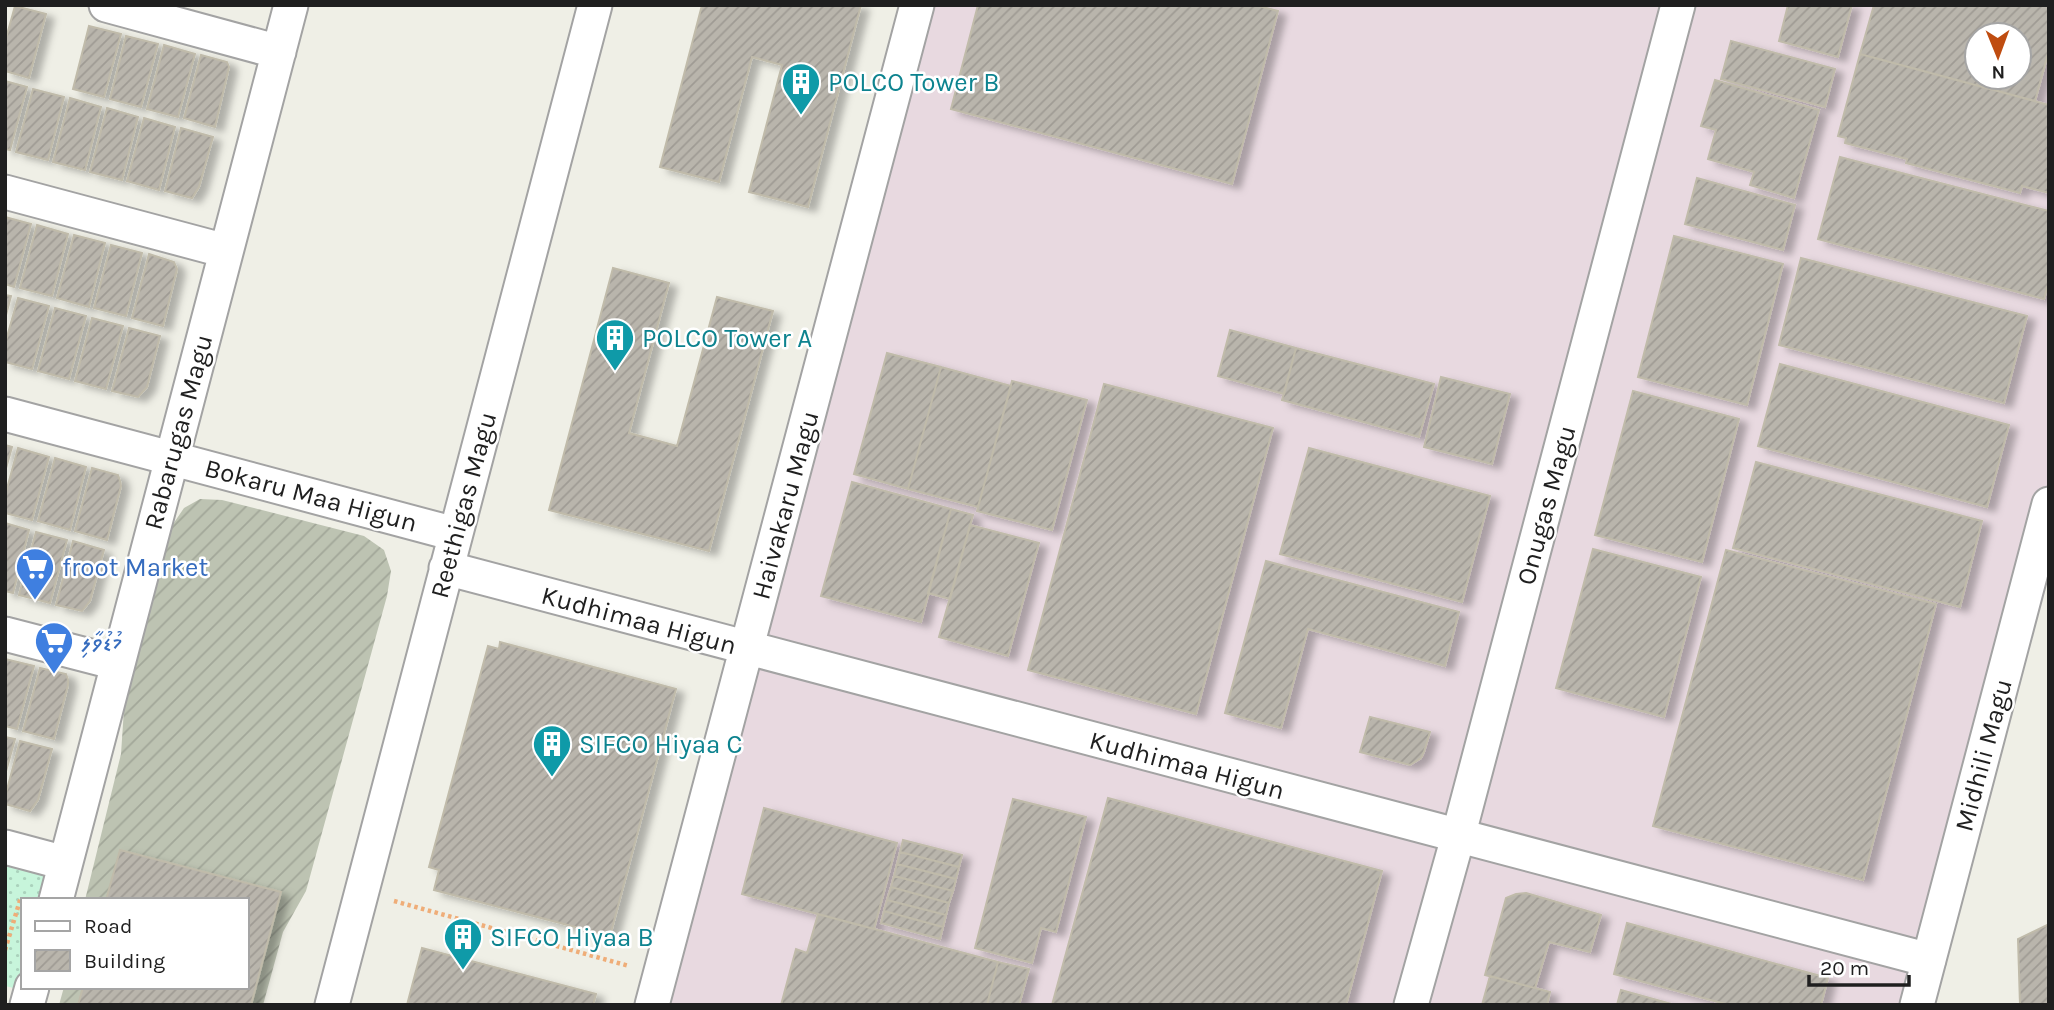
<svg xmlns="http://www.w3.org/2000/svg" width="2054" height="1010" font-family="Karla,'Noto Sans Thaana',sans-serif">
  <defs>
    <pattern id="construction-furrows" width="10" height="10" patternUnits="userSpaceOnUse" patternTransform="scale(1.75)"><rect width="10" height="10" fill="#bdc3b2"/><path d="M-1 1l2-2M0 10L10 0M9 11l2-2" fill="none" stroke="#a2a799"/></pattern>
    <pattern id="park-dots" width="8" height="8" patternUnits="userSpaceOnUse" patternTransform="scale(1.75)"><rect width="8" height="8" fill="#c7f5db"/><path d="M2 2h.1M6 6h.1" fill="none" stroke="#aad2bc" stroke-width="1.8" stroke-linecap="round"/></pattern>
    <pattern id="building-hatch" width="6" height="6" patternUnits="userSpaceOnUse" patternTransform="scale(1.75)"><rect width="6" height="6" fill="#b9b5ac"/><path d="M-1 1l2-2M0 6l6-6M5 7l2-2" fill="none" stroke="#9f9b94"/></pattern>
    <filter id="shadow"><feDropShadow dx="8" dy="4.5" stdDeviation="3.5" flood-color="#0004"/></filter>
  </defs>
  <rect width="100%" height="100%" fill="#efefe6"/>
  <path fill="#e8d9e0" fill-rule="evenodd" d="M917,5H2049V504L1917,1005H652ZM1977,35H2019V77H1977Z"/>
  <path fill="url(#construction-furrows)" d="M200,499L222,500L364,536L384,550L391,571L387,596L306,891L283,932L263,1005H59L64,987H247V900H85L121,754L124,709L169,530L184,508Z"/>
  <path fill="url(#park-dots)" d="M5,847L65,863L56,900H23V987L31,992L5,986Z"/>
  <path fill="url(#building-hatch)" stroke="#c0bbaa" stroke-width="2" fill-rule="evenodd" filter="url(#shadow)" d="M702,5H861L808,207L749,192L782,65L752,57L719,182L660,167Z
    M978,5H1255L1278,11L1232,184L951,109Z
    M1788,5H1852L1838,57L1779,41Z
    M1874,5H2049V50L2035,101L1860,54ZM1977,35H2019V77H1977Z
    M15,6L46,14L29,78L5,71V42Z
    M89,26L121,34L104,97L73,89Z
    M126,36L158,44L141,107L110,99Z
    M1731,41L1835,69L1825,107L1721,79Z
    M164,45L195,54L178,117L147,109Z
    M1860,54L2049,105V193L2022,186L2020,193L1906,163L1907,159L1845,143L1846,138L1838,136Z
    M201,55L227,62L229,67L215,127L184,118Z
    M1715,80L1819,110L1794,198L1750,185L1754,172L1708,159L1716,130L1701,126Z
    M5,81L27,87L10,150L5,149Z
    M33,89L64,97L48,160L16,152Z
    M70,98L101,107L85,170L53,162Z
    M107,108L138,117L122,180L90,172Z
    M144,118L175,127L159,190L127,181Z
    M181,128L213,137L199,187L192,198L165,191Z
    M1840,157L2049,211V282L2044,299L1818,239Z
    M1697,178L1795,205L1783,250L1685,224Z
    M5,217L31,224L14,287L5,284Z
    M37,225L68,234L52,296L20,288Z
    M74,235L105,243L89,307L57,298Z
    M1674,236L1783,264L1747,405L1638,377Z
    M111,245L142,253L126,316L94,308Z
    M149,254L174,262L177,269L163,326L132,318Z
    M1801,258L2027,316L2004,403L1779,345Z
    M613,268L669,283L629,433L677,446L717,297L773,311L709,551L549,510Z
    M5,295L11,296L5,319Z
    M18,298L49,306L32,369L5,362V344Z
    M55,308L86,316L69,379L38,371Z
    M92,318L123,326L106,389L75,381Z
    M129,328L160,336L147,387L138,397L112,391Z
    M1230,330L1296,348L1284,394L1218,376Z
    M1296,348L1434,384L1419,437L1282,400Z
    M887,353L941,367L908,489L854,474Z
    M1780,364L2009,425L1987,507L1758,446Z
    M941,367L1011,386L978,507L908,489Z
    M1441,377L1510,394L1492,464L1424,447Z
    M1012,381L1087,400L1052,530L977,511Z
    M1104,384L1273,428L1196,714L1028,670Z
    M1633,391L1739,419L1702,562L1595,535Z
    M5,445L12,447L5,472Z
    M18,448L49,457L32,520L5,513V496Z
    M1309,448L1490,496L1462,602L1280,554Z
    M55,458L86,467L70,530L38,521Z
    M1756,462L1982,521L1960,607L1733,548Z
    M92,468L118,475L120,481L121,486L107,540L75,531Z
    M852,482L951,509L921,622L821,596Z
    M951,509L973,515L950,599L928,593Z
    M5,523L29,530L13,593L5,591Z
    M970,525L1039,543L1008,656L939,637Z
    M36,532L67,540L50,603L19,595Z
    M73,541L104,550L90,601L82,611L56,605Z
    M1593,549L1701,577L1664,717L1556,688Z
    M1726,550L1936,604L1863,880L1653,826Z
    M1266,561L1459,612L1445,666L1308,629L1281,728L1225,713Z
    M500,642L676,689L610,936L434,890L439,870L429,867L488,646L499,649Z
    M5,659L34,666L17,729L5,726Z
    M40,668L66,674L68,680V685L54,739L23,731Z
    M1370,717L1430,732L1424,752L1421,758L1410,765L1360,752Z
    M5,737L15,739L5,775Z
    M20,741L52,749L38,800L30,811L5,804V797Z
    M1108,798L1382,871L1346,1005H1052Z
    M1013,799L1086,817L1056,932L1041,928L1032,963L975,948Z
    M764,808L897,843L874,929L742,894Z
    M903,840L962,855L959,867L900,852Z
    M120,850L281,892L251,1005H78L83,987H247V900H106Z
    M900,852L959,867L956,879L897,864Z
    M897,864L956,879L953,891L894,876Z
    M894,876L953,891L949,903L891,887Z
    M891,887L949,903L946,915L887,900Z
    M1526,893L1601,915L1590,952L1549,942L1535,988L1485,975L1506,898L1516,894Z
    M887,900L946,915L943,927L884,911Z
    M884,911L943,927L940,939L881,923Z
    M818,914L998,962L987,1005H781L796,949L807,953Z
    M1627,923L1828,978L1821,1005H1729L1614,974Z
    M2049,924V1005H2020L2018,939Z
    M422,948L596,994L593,1005H407Z
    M998,962L1029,969L1019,1005H987Z
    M1490,976L1550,992L1547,1005H1482Z
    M1621,990L1675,1005H1617Z"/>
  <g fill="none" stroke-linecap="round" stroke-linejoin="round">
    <g stroke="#a3a3a3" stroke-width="37">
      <path id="minor" d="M106,5L279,52
        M5,192L226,251
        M5,414L455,534
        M446,568L1929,960
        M5,634L117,663
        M5,847L65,863
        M56,900L291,5
        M27,1005L32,987
        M332,1005L595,5
        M652,1005L917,5
        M1411,1005L1458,837L1678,5
        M1917,1005L2049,504"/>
    </g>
    <path stroke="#efad78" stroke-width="4.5" stroke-dasharray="3.5 3.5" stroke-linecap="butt" d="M394,901L629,966
      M5,950L21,897"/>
    <use href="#minor" stroke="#fff" stroke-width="33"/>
  </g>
  <defs>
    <g id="building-pin" transform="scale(2.0125)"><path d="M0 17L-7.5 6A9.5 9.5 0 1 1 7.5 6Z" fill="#0f9aa8" stroke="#fff"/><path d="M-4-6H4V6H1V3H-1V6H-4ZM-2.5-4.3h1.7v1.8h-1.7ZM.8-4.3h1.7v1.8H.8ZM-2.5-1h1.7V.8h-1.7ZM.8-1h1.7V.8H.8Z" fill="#fff"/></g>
    <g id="supermarket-pin" transform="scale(2.0125)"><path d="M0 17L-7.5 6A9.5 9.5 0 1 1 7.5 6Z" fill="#3f7fe0" stroke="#fff"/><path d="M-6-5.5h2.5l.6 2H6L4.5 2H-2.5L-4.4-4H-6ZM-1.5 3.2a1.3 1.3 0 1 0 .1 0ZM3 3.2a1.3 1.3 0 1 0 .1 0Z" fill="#fff"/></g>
  </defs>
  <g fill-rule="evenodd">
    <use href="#building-pin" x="801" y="82"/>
    <use href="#building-pin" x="615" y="338"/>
    <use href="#supermarket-pin" x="35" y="567"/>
    <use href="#supermarket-pin" x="54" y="641"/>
    <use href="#building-pin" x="552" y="744"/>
    <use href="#building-pin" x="463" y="937"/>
  </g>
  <g text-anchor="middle" stroke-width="5" stroke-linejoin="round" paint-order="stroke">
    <g font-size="26" fill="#0d838f" stroke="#fff" text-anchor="start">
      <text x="828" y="91">POLCO Tower B</text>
      <text x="642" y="347">POLCO Tower A</text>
      <text x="579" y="753">SIFCO Hiyaa C</text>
      <text x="490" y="946">SIFCO Hiyaa B</text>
    </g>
    <g font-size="26" fill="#1f1f1f" stroke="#fff">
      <text transform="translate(178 432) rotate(-75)" y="9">Rabarugas Magu</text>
      <text transform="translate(311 495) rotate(15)" y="9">Bokaru Maa Higun</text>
      <text transform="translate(463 505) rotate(-75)" y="9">Reethigas Magu</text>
      <text transform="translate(785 505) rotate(-75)" y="9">Haivakaru Magu</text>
      <text transform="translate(1546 505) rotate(-75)" y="9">Onugas Magu</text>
      <text transform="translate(639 620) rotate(15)" y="9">Kudhimaa Higun</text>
      <text transform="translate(1983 755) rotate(-75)" y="9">Midhili Magu</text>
      <text transform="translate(1187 765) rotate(15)" y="9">Kudhimaa Higun</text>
    </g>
    <g font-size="26" fill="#366cbe" stroke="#fff" text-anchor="start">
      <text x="62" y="576">froot Market</text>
      <text x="81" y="650">މުޑުވާލި</text>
    </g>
  </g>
  <rect width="2054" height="1010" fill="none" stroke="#1f1f1f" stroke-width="14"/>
  <rect x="21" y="898" width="228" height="91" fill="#ffffff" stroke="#a5a5a5" stroke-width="2"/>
  <rect x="35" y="921" width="35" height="10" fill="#ffffff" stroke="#a5a5a5" stroke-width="2"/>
  <text x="84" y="933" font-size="21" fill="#1f1f1f">Road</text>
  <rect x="35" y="950" width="35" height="21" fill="url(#building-hatch)" stroke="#a5a5a5" stroke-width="2"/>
  <text x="84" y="968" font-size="21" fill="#1f1f1f">Building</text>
  <g transform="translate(1998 56) rotate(179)"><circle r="33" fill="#ffffff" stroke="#a5a5a5" stroke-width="2"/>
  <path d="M0-5L12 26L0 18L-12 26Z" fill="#bf4c10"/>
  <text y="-10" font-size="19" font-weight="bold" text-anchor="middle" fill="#1f1f1f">N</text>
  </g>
  <path d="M1809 975v10h100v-10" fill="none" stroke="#1f1f1f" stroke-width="3.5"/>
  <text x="1820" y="975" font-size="21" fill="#1f1f1f" stroke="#ffffff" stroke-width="5" paint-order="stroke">20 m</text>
</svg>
